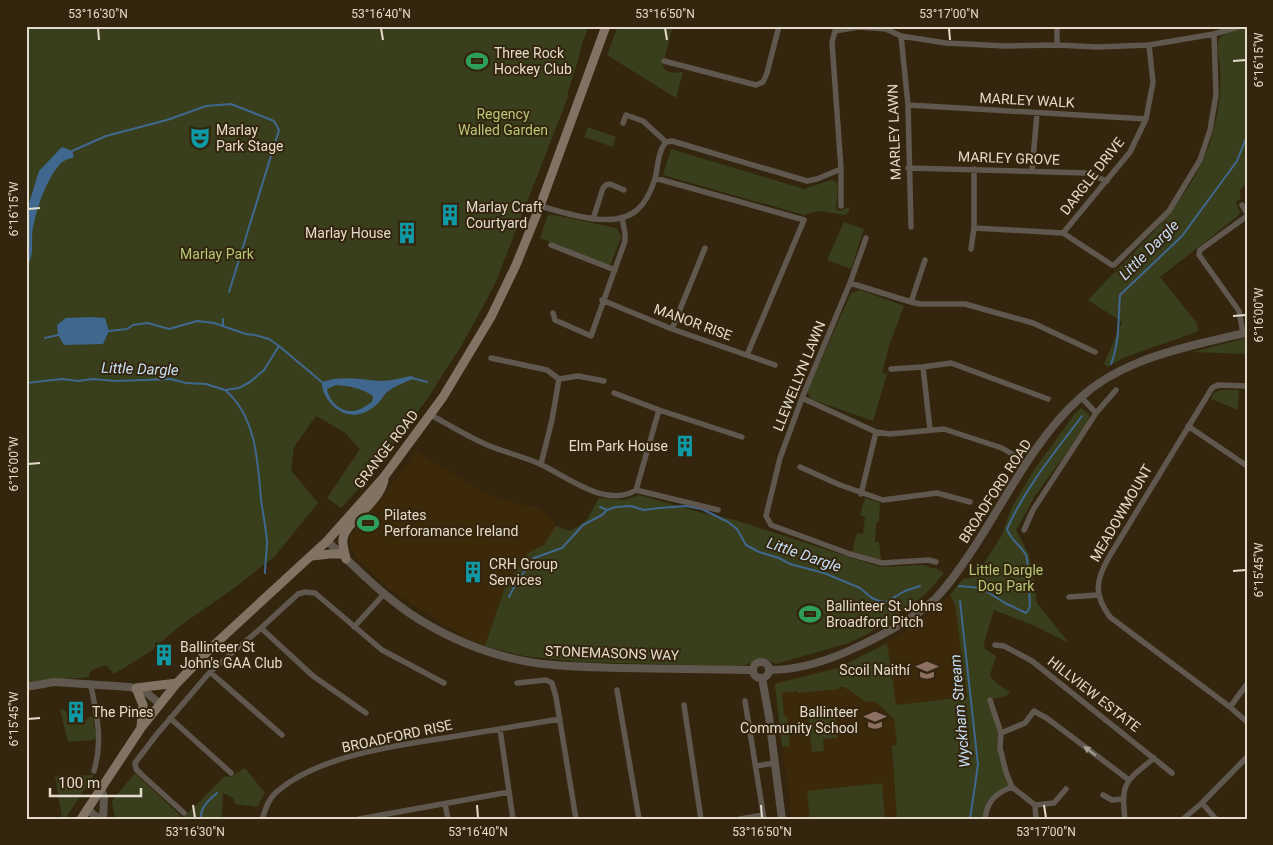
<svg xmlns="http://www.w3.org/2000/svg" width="1273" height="845" font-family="Roboto,sans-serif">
  <rect width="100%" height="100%" fill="#33250e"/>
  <path fill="#3b290a" d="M416,451L487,494L523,505L536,506L550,517L556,526L544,545L528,554L501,598L485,646L467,639L405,600L387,587L358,560L350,548L349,540L351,534L405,468Z
    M950,595L955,604L974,748L965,819H792L774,683L838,667L870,653L906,631L927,616Z"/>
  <path fill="#393f1c" d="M26,26H589L582,43L579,57L568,92V97L495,284L463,343L426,401L355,493L341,508L327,498L360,449L344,432L316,416L294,447L291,470L318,503L275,556L237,586L180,626L151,651L114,674L106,665L90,671L89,677L54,680L26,684Z
    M618,26H673L663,64L664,69C671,74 674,73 683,72L676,98L607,55Z
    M1247,28V183L1240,190L1241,198L1236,202L1240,213L1238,216L1160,277L1196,322L1199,331L1123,358L1108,367L1104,364L1122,322L1088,300C1132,252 1187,208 1209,145C1218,119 1222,92 1220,66C1219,59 1216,46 1219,39C1224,31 1239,30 1247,28Z
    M588,127L616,137L613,147L584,137Z
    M671,149L804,189L831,180L835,181L838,185L836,209L840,211L849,207V212L845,215L818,211L804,215L663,175Z
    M548,215H554L617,228L621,237L610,266L540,238Z
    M844,222L864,229L851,269L827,260Z
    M860,290L904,306L889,346L882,373L887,374L873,421L811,399L807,392L851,293Z
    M1247,338V354L1192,352L1242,339Z
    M1221,390H1239L1238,410L1211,399L1214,393Z
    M1081,408L1089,414V419L1062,459L1035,496L1016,530L1029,555L1037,603L1069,643L1037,627L994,610L984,643L985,649L996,656L990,675C994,683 1002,687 1010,692L1007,696L992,699L997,717L1000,749L1011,786C992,792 989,800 985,819H897L892,746L897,745L894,718H889V714L875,701L866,702L848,689H846L845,687H839V689L798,693V691L782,693L784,716H787L790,746L782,747L775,684L838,668L887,643L896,705L967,697L955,604L950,595L963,579L975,577L1002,535L1012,507L1034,470L1076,412Z
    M639,495L703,513L735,520L880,567L923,565L931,568H936L944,573L927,593L888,622L865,635L849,643L776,664C757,654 764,660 748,664C744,666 739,665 735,666L581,662L524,656L485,646L504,590L528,553L544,545L556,526L570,531L586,521L599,498L624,500Z
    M865,498L880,503L879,521L876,523L875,542H879L881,559H877L852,551L857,533L863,534L865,517L860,515Z
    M60,709L64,710L79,725L83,724L89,717H93L96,738L93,740L68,742Z
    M835,709L838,738L823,739L824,751L812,752L808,712Z
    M245,768L265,793L257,807L235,804L233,798L223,793L222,819H115L112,801L135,773L183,818L225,776L230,777Z
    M94,775L65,819L62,818L55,776Z
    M882,783L885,819H810L807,791Z"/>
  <path fill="#40688e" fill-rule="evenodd" d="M62,147L72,151L74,157C69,159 64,160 60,164C46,180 37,207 33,227C30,244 36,253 26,268V213L39,171Z
    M90,317L105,318L109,331L103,344L64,345L58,335L57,325L66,318Z
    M411,376L415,378C405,382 395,386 387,392C384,395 382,398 380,401C367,416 348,420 333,406C326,398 322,392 322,382C344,375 359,380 380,381C391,381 401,378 411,376ZM336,385C350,386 361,388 373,396L372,402C367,405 359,411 353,411C340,412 329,401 327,389Z"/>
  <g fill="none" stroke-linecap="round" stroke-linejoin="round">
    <path stroke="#40688e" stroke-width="2" d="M72,151L106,136L167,120L206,106L231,104L274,121L279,130L229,292
      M223,319V326
      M109,331L127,329L133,325L148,323L169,329L197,321L214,323L246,334L255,335L269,339L279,346
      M45,338L58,335
      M1111,364C1120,341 1118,319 1120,295L1182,236L1237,161L1247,136
      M412,378L427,382
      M26,383L62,379L78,381L93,379L116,381L171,379L186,383L206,384L225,390L239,388L250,382L264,370L279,346L323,383
      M225,390C256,416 258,462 261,500C263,514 266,528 267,542C267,552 265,563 265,573
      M600,507L607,510L616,507L631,506L644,510L659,508L686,506L702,509L728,522L737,529L746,545L759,552L779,558L790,564L824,573L860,588L872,598L879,601L886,602L905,591L920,586
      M959,586L981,588L1005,603L1026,613L1030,607C1029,596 1029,562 1026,555C1020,544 1011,541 1007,529C1025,488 1055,452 1082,416
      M509,597L516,583L534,558L562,548L583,525L602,515L607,510
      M960,601L978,765L970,819
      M201,819C200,807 209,800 217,793"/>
    <path stroke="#60584e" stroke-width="5.5" d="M835,31L858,27L886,29L901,36L946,43L1005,46L1057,45L1097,47L1149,45L1214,34L1241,26
      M835,31L832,42L841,169V206
      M901,36L908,105L911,227
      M1057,45V26
      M664,61L756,85L763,82L767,73L779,26
      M908,105L1146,119
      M623,123L626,115L643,121L666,142
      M666,142L672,141L807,181L817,179L841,169
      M908,168L1086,173L1107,181
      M1032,171L1037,113
      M655,178L804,220L747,355
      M1242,205L1247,213
      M540,206C566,213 616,231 638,209C646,202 652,188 655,179C658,167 658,151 666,142
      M593,219L603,188L606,185L610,184L624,190
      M974,228L1063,233L1112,265H1114L1169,211L1200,160L1210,130L1216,95L1214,34
      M1063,233L1130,152L1146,119L1153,82L1149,45
      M866,238L850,283L802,398L780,458L766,516L771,525L850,554L882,563L929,560L936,562
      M551,245L615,270
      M971,249L974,228V169
      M850,283L911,302L920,304H965L1033,323L1095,352
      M602,300L672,329L775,365
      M911,302L925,260
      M553,313L555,320L591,336L625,241V233L622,218
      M672,329L705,248
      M1243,333L1239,311L1199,255L1200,250L1247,216
      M491,358L547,370L559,379L552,420L541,464
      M923,367L930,430
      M891,369L923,367L951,363L1048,399
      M559,379L578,376L604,381
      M1247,386L1218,385L1212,388L1109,557C1096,580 1093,594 1110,617L1230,707L1247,722
      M614,393L659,410L742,437
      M1081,397L1096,413
      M802,398L876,432L890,434L944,429L1002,448L1027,463
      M431,415C449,425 467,436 485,444C503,452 522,456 540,464C566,476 606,509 636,490L659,410
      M1188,426L1247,466
      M800,467L840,485L883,500L937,493L970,502
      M636,490L718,510
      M861,494L876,432
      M1024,530L1033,510L1096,413L1116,390
      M1069,597L1098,595
      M354,627L384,594
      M261,628L313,676L366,713
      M995,645L1004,646L1032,661L1172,773
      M210,672L282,735
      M517,683L546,680L552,683L556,697L576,819
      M91,686C97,717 103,740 94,771
      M617,690L639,819
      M990,700L1001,733L1000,748L1006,772L1012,787L1035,805L1036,819
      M745,701L764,819
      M684,705L701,819
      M1230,707L1247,684
      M170,718L231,773
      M500,729L513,819
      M1001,733L1025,723L1034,711L1048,719L1129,780
      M756,766L775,763
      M1103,795L1112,800L1122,799
      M1202,803L1216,819
      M445,804L448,819
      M1035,805L1054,803L1066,789
      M184,813L142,775L136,769L135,763L157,734L210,672L261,628L298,594L305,592L315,593L382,650L444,683
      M262,819C266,808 269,797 279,790C321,755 398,745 451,737C488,731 524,725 560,719
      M359,819L509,792
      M740,819L763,815
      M985,819C987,801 996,793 1012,787
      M1125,819C1120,781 1127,781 1154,758
      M1183,819L1202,803L1247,757"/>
    <path stroke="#60584e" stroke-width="8" d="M327,541C357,568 384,598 420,620C453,640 490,655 529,662C559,667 590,667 620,668C665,669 709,669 753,670
      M753 670a8 8 0 1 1 16 0a8 8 0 1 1-16 0Z
      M769,670C799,670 830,660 857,647C883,635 912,620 934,600C949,585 961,567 973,549C1006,499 1035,438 1080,398C1115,366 1161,353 1206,342C1220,339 1233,335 1247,333
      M762,678L769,717L782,819
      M26,687L54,682L130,687L147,693L160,704
      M101,788L104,798L103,819
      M87,809L99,819"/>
    <path stroke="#807363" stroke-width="9" d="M312,556L330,554H341
      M346,559C345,553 342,545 343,539C345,522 379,504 384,480
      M141,727L143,705L136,688L177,683
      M81,819L141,728L177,683L213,646L327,541L384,477L443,397L491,317L516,265L540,206L606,26"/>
  </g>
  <defs><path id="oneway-solid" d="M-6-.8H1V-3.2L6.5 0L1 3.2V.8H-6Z" transform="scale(1.25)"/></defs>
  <use fill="#a9a094" href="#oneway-solid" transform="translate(1090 751) rotate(-143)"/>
  <path fill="none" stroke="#e4dbcd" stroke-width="2" d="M98,28L99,40M381,28L383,40M665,28L667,40M949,28L950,40M1233,61L1246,60M28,209L40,208M1233,316L1246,315M28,464L40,463M1233,571L1246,570M28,719L40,718M193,805L195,818M477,805L478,818M761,805L762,818M1044,805L1046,818"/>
  <defs>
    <g id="stadium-bare" transform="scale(1.725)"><path d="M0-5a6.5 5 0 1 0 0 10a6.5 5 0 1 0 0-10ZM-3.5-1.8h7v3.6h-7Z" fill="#2e9e5b" stroke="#33250e" stroke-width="2.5" paint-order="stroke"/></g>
    <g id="theatre-bare" transform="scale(1.725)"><path d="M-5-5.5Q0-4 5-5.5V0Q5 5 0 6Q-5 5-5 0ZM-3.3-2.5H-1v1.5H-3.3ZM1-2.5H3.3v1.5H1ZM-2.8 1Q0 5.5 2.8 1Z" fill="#0f9aa8" stroke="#33250e" stroke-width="2.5" paint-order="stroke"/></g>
    <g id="building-bare" transform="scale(1.725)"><path d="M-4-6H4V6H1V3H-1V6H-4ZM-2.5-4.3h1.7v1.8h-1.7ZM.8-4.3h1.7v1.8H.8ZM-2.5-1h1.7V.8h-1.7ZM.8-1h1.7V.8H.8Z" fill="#0f9aa8" stroke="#33250e" stroke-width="2.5" paint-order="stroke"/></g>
    <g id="school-bare" transform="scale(1.725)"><path d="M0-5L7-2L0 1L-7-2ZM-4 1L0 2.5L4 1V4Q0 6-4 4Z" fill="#8d6e63" stroke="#33250e" stroke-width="2.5" paint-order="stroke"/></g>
  </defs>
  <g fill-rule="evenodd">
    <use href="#stadium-bare" x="477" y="61"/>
    <use href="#theatre-bare" x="200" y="138"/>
    <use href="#building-bare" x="450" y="215"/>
    <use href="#building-bare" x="407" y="233"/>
    <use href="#building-bare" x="685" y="446"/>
    <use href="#stadium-bare" x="368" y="523"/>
    <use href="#building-bare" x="473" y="572"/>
    <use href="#stadium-bare" x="810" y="614"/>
    <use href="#building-bare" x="164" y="655"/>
    <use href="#school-bare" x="927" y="670"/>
    <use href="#building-bare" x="76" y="712"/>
    <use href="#school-bare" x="875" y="720"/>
  </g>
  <g text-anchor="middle" stroke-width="4" stroke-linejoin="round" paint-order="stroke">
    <g font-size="14" fill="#e4dbcd" stroke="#33250e" text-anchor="start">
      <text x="494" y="58">Three Rock<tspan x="494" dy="16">Hockey Club</tspan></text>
      <text x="216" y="135">Marlay<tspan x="216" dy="16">Park Stage</tspan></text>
      <text x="466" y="212">Marlay Craft<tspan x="466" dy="16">Courtyard</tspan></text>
      <text x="391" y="238" text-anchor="end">Marlay House</text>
      <text x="668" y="451" text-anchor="end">Elm Park House</text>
      <text x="384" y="520">Pilates<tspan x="384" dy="16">Perforamance Ireland</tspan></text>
      <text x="489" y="569">CRH Group<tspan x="489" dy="16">Services</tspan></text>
      <text x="826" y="611">Ballinteer St Johns<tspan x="826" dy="16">Broadford Pitch</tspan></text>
      <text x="180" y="652">Ballinteer St<tspan x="180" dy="16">John's GAA Club</tspan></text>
      <text x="910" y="675" text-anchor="end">Scoil Naithí</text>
      <text x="92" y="717">The Pines</text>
      <text x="858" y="717" text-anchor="end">Ballinteer<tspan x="858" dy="16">Community School</tspan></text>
    </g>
    <g font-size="14" fill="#e4dbcd" stroke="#33250e">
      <text transform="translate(1027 100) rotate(3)" y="5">MARLEY WALK</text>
      <text transform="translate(894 132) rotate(-92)" y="5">MARLEY LAWN</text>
      <text transform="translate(1009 158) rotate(2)" y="5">MARLEY GROVE</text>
      <text transform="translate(1092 176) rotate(-52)" y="5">DARGLE DRIVE</text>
      <text transform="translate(693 322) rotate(20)" y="5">MANOR RISE</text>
      <text transform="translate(799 376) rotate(-68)" y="5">LLEWELLYN LAWN</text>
      <text transform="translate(386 449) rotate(-52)" y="5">GRANGE ROAD</text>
      <text transform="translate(995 491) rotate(-57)" y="5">BROADFORD ROAD</text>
      <text transform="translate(1121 513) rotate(-60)" y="5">MEADOWMOUNT</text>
      <text transform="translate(612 653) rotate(2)" y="5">STONEMASONS WAY</text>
      <text transform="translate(1094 694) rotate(38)" y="5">HILLVIEW ESTATE</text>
      <text transform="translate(397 736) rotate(-12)" y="5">BROADFORD RISE</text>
    </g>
    <g font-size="14" fill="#b8c878" stroke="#33250e">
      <text x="503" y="119">Regency<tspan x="503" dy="16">Walled Garden</tspan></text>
      <text x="217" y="259">Marlay Park</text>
      <text x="1006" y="575">Little Dargle<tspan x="1006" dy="16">Dog Park</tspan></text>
    </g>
    <g font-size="15" font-style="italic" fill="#c7dff7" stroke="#33250e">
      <text transform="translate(1149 250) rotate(-45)" y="5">Little Dargle</text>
      <text transform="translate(140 369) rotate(2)" y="5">Little Dargle</text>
      <text transform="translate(804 555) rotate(19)" y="5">Little Dargle</text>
      <text transform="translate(960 711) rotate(-95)" y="5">Wyckham Stream</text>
    </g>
  </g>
  <rect width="1273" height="845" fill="none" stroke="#33250e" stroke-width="55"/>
  <path d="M50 788v8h91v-8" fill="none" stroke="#e4dbcd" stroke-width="2.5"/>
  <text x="58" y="788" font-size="15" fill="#e4dbcd" stroke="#33250e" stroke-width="4" paint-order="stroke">100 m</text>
  <rect x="28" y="28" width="1218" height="790" fill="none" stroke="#e4dbcd" stroke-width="2"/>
  <g font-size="12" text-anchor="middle" fill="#e4dbcd">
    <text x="98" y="18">53°16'30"N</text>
    <text x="381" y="18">53°16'40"N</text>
    <text x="665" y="18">53°16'50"N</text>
    <text x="949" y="18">53°17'00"N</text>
    <text transform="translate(1259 60) rotate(-90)" y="4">6°16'15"W</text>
    <text transform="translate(14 209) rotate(-90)" y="4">6°16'15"W</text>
    <text transform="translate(1259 315) rotate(-90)" y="4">6°16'00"W</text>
    <text transform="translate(14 464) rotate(-90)" y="4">6°16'00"W</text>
    <text transform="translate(1259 570) rotate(-90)" y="4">6°15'45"W</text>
    <text transform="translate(14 719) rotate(-90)" y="4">6°15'45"W</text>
    <text x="195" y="836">53°16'30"N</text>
    <text x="478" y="836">53°16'40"N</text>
    <text x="762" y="836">53°16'50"N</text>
    <text x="1046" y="836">53°17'00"N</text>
  </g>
</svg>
